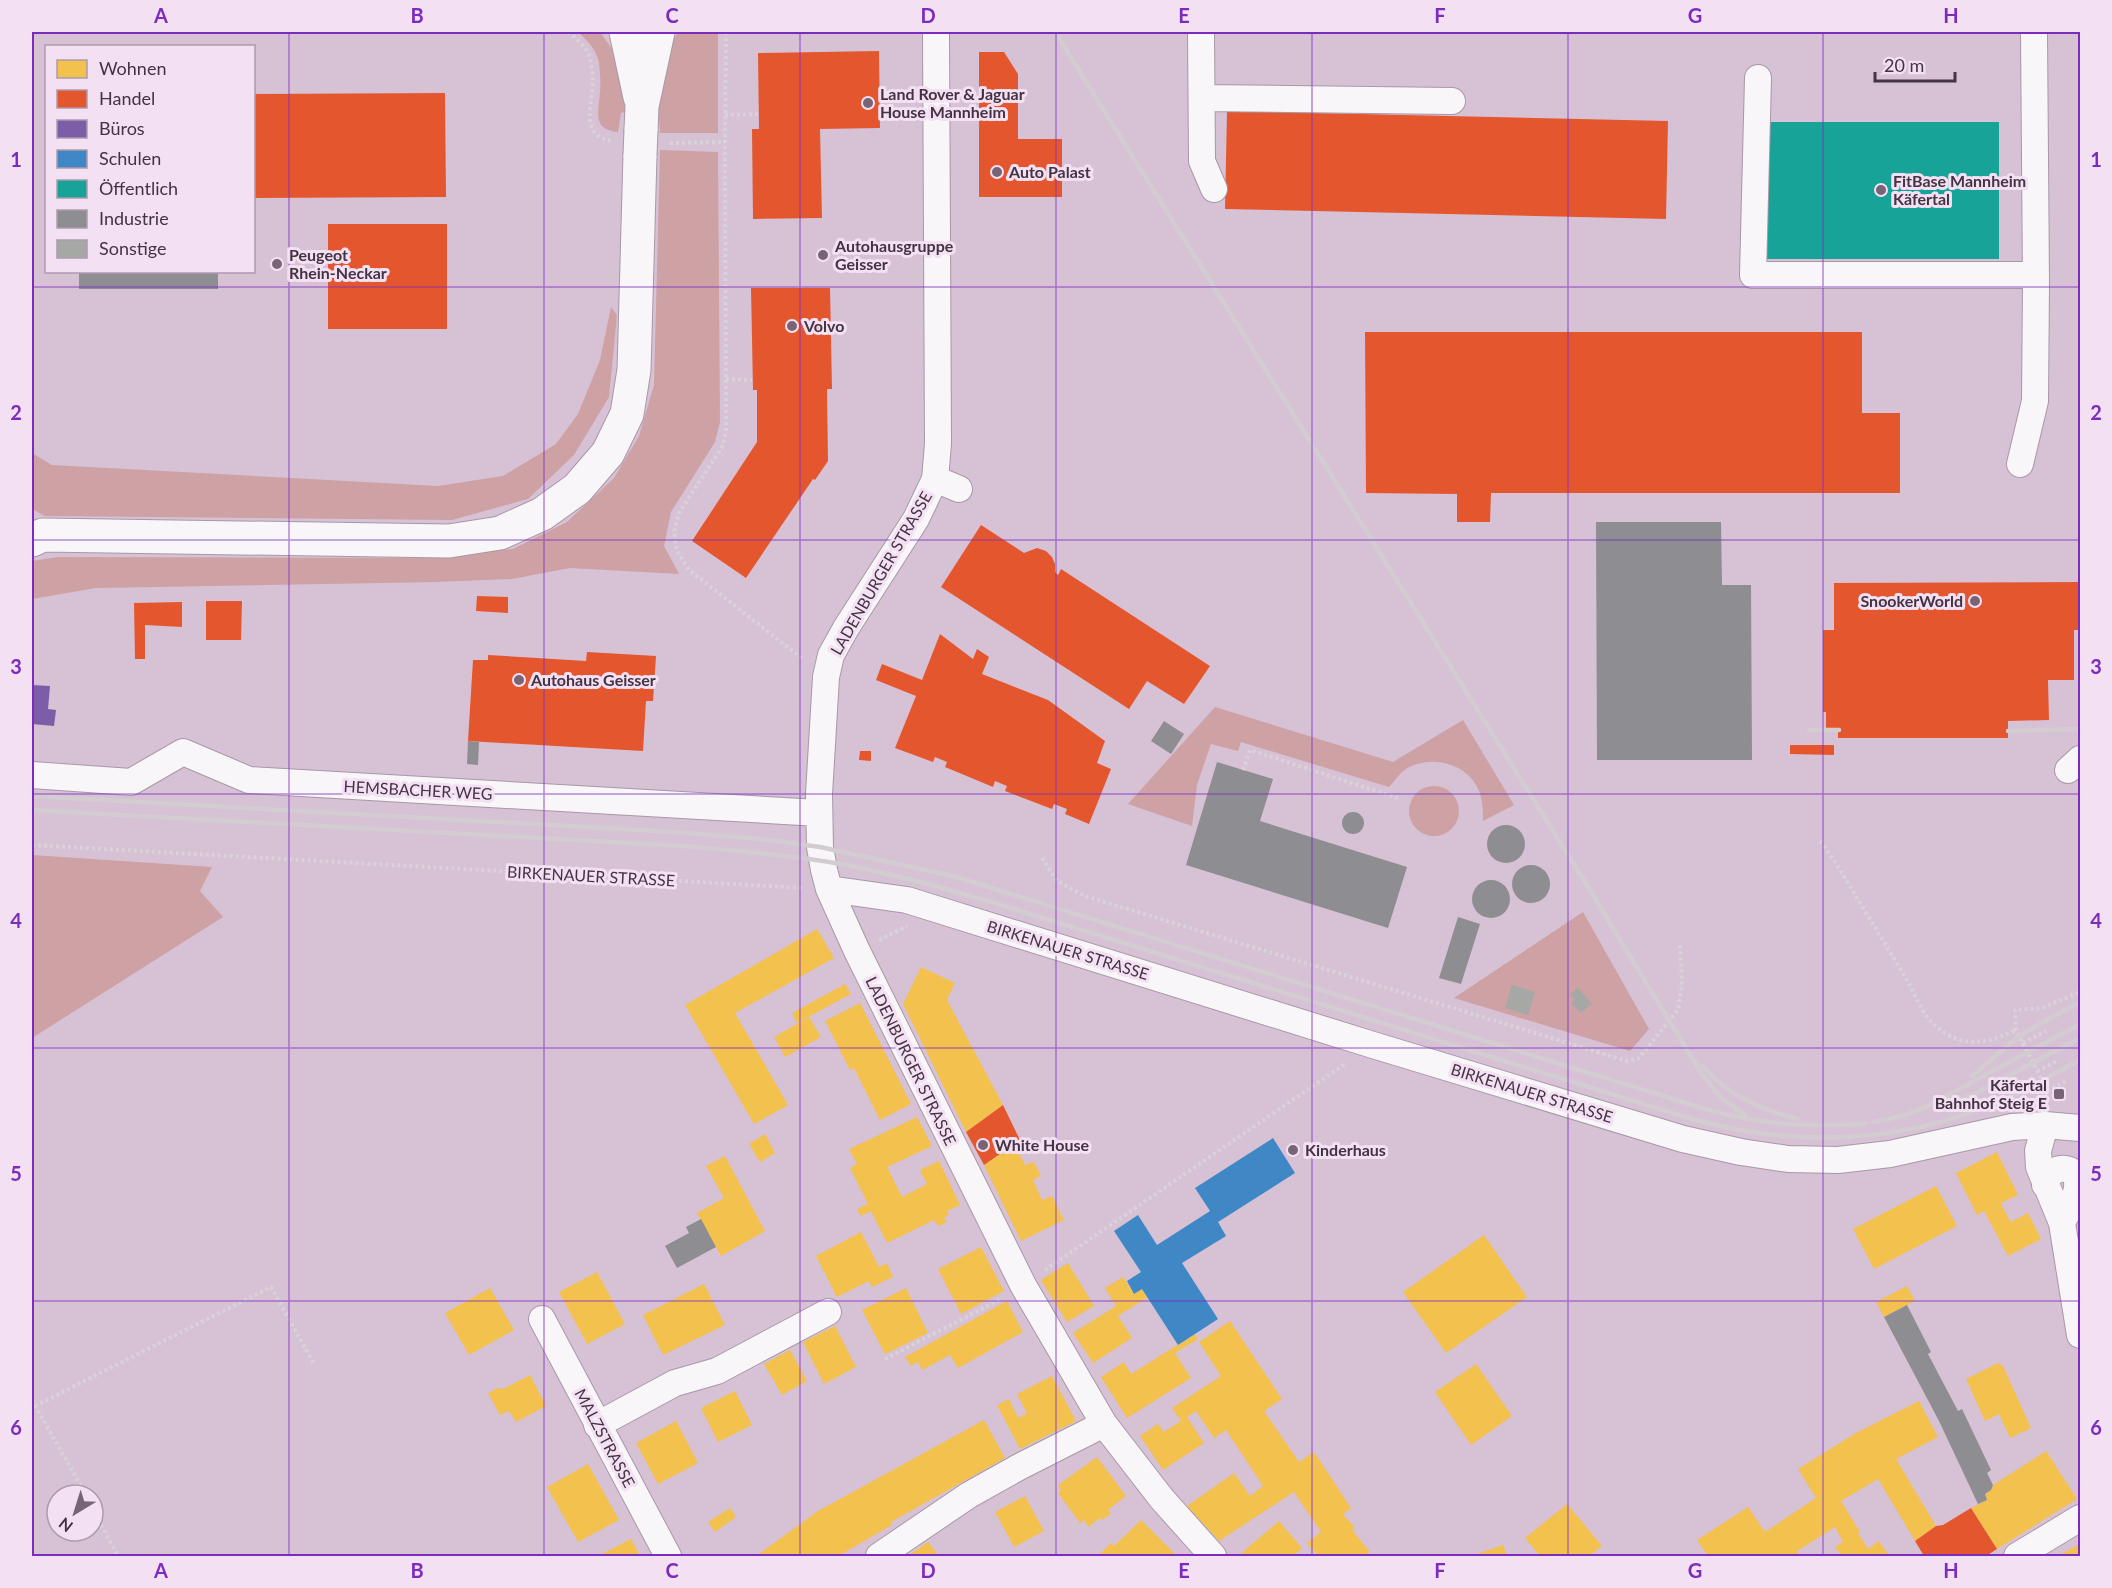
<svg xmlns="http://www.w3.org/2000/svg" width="2112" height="1588" font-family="Lato,sans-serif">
  <rect width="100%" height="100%" fill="#d7c1d5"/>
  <path fill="#cea1a5" d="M578,32H600L620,60L625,112L621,113L618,132C591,129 599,111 600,92C601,83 600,72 599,63C597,50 587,40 578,32Z
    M679,32H718V133H660C658,97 654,61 679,32Z
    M660,150L718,152L720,422L715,442L671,512L664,546L679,574L570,568L512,579L437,582L96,588L32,599V561L58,557L417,558L513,549L567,522L614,478L639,436L654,385Z
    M611,307L617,315L609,397L574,455L528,499L452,520L45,516L32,509V453L52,465L438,486L503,476L556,444L578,414L600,360Z
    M1215,707L1393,762L1463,720L1514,805L1483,821C1483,808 1483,797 1476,785C1462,760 1422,754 1401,773C1397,777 1393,783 1389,787L1241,742L1238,751L1211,744L1197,785L1192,826L1128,804Z
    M1409 811a25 25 0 1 1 50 0a25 25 0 1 1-50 0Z
    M32,855L212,867L200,891L223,917L32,1038Z
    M1583,912L1649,1029L1630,1051L1454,998Z"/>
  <path fill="#f2c14e" d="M817,929L834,958L735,1013L788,1105L754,1124L685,1005Z
    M921,967L955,983L947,1000L1003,1105L966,1132L903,1004Z
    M845,984L851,994L797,1023L792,1013Z
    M860,1003L911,1104L880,1120L854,1068L850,1070L825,1021Z
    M809,1017L821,1037L785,1057L774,1037Z
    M917,1117L932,1146L887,1167L902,1197L927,1184L920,1170L939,1161L960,1205L947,1211L949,1215L944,1217L947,1222L938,1226L934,1220L887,1243L871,1211L861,1216L857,1209L868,1204L850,1168L857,1164L849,1149Z
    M765,1134L775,1153L760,1162L749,1144Z
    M1014,1144L1025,1165L1034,1162L1041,1176L1033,1180L1042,1200L1052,1196L1064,1220L1021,1241L984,1165Z
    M1997,1152L2018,1195L2001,1203L2004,1210L2011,1222L2028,1213L2041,1239L2008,1256L1984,1211L1977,1215L1956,1173Z
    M725,1156L765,1231L721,1256L697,1213L724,1198L706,1166Z
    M1936,1186L1957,1226L1874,1269L1853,1229Z
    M861,1232L879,1267L887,1263L893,1277L872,1287L869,1281L837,1297L816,1256Z
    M1484,1235L1527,1297L1446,1353L1403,1292Z
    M981,1247L1004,1291L961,1314L938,1269Z
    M1068,1263L1094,1306L1067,1322L1041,1280Z
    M597,1272L625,1324L587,1344L559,1292Z
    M1123,1277L1134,1294L1142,1289L1148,1297L1118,1316L1132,1338L1093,1363L1073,1333L1116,1306L1105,1288Z
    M704,1284L725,1325L663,1355L643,1315Z
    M1907,1286L1915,1301L1884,1317L1876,1302Z
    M490,1288L514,1330L469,1355L445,1313Z
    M906,1288L928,1333L885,1354L862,1310Z
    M1007,1301L1023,1332L958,1368L950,1355L922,1370L918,1362L911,1366L905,1357Z
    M1230,1321L1282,1399L1264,1411L1299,1462L1314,1452L1351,1508L1343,1514L1355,1528L1352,1530L1370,1552L1364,1556H1318L1307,1543L1321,1532L1294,1492L1219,1541L1187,1506L1234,1473L1250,1496L1263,1486L1226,1430L1214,1438L1196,1411L1187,1417L1204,1443L1163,1470L1140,1436L1158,1424L1164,1432L1181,1421L1172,1408L1221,1376L1199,1342Z
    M835,1326L856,1367L824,1384L803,1342Z
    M1195,1334L1198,1339L1175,1353L1191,1378L1127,1418L1101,1377L1124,1362L1131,1374Z
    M790,1350L807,1381L782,1395L764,1364Z
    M1998,1363L2003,1366L2031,1428L2010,1438L1999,1414L1985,1421L1966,1379Z
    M1476,1364L1512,1416L1471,1445L1435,1392Z
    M530,1375L546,1406L516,1422L509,1411L500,1415L488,1393L500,1387L501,1390Z
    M1052,1376L1076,1421L1020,1449L997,1405L1009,1399L1018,1418L1027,1413L1017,1394Z
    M735,1391L752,1425L718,1442L701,1408Z
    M1919,1401L1938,1437L1896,1459L1936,1526L1915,1541L1878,1479L1841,1501L1860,1532L1858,1533L1868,1549L1879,1541L1889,1556H1842L1835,1547L1843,1542L1835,1527L1797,1551L1800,1556H1708L1697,1540L1748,1507L1765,1532L1816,1498L1798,1469L1856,1433Z
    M984,1420L1005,1458L891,1522L892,1525L838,1556H756L818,1511Z
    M676,1421L698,1463L658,1484L636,1443Z
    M2046,1451L2077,1499L1997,1549L1971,1508L1987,1500L1985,1494L1991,1490L1993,1485Z
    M1097,1457L1126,1496L1108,1510L1111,1514L1102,1520L1100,1518L1088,1527L1084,1520L1080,1523L1058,1493L1061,1491L1058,1485Z
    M588,1464L619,1520L578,1542L547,1487Z
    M1025,1496L1044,1531L1014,1547L995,1512Z
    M1567,1504L1602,1546L1589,1556H1540L1525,1538Z
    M730,1508L736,1517L715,1532L708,1522Z
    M1141,1520L1177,1556H1100L1099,1555L1111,1543L1114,1546Z
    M1279,1521L1302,1548L1293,1556H1238Z
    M631,1539L640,1556H598Z
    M928,1542L939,1556H908Z
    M2080,1544V1556H2057Z
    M1503,1545L1507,1556H1471Z"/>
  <path fill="#e4572e" d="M879,51L880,128L820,129L822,218L753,219L752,129H759L758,53Z
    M979,52H1004L1018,74V139H1062V197H979Z
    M445,93L446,197L254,198V94Z
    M1227,111L1668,121L1666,219L1225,209Z
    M328,224H447V329H328Z
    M751,288H830L832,389H827L828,461L815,480L813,479L746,578L692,541L757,442V390H753Z
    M1365,332H1862V413H1900V493H1491L1490,522H1457V494L1366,493Z
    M981,525L1024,553L1037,548L1046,551L1052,557L1055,564V572L1058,575L1061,569L1210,666L1184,704L1147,681L1129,709L941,587Z
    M2080,582V630H2074V680H2048L2049,720L2008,721V738H1838V728H1826V712H1823V630H1834V583Z
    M477,596L508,597V613L476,611Z
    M206,601H242L241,640H206Z
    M182,602V627L145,625V659H135L134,603Z
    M940,634L973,659L977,649L989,657L982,674L1048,700L1105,741L1097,763L1111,769L1089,824L1065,814L1067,809L1054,804L1052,809L1005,791L1007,786L995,781L993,787L945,767L947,762L935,757L933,762L895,748L916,696L876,680L882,664L922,680Z
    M587,652L656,656L653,701H646L643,751L468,741L473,660H488V655L586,661Z
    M1790,745H1834V755L1790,754Z
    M860,751H871V761L859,760Z
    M1003,1105L1020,1140L984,1165L966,1132Z
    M1971,1508L1997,1549L1986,1556H1924L1915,1541L1936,1526L1943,1525Z"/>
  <path fill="#7b5ea7" d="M32,685L50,686L48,709L56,710L54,726L32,724Z"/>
  <path fill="#3f88c5" d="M1273,1138L1295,1173L1218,1222L1226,1236L1182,1263L1218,1319L1178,1345L1142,1289L1134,1294L1127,1281L1141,1272L1114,1231L1138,1215L1157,1245L1210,1211L1195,1188Z"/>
  <path fill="#17a398" d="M1763,122H1999V259H1763Z"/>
  <path fill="#8d8d92" d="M79,272H218V289H79Z
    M1596,522H1721L1722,585H1751L1752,760H1597Z
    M1164,721L1184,734L1171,754L1151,741Z
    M468,741L479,742L478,765L467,764Z
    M1217,762L1273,779L1260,821L1407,867L1388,928L1186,865Z
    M1342 823a11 11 0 1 1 22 0a11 11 0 1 1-22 0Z
    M1487 844a19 19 0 1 1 38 0a19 19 0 1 1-38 0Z
    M1512 884a19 19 0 1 1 38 0a19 19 0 1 1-38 0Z
    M1472 899a19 19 0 1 1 38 0a19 19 0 1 1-38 0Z
    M1458,917L1480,924L1461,984L1439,978Z
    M701,1219L716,1247L677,1268L665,1246L689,1233L686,1227Z
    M1907,1305L1931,1352L1928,1354L1958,1411L1962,1409L1991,1470L1987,1473L1993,1485L1991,1490L1985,1494L1987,1500L1978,1504L1939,1421L1884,1317Z"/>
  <path fill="#a6a8a6" d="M1512,985L1535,992L1528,1015L1505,1008Z
    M1578,988L1592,1003L1581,1013L1571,1003L1575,1000L1570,994Z"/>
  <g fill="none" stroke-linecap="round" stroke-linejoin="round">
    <g stroke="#a898a7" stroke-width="28">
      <path id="minor" d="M936,32L938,444L935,479L916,519L846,628L831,655L826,677L819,794L820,847L824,870L829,889L857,951L1023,1285L1104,1424L1162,1499L1213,1556
        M1201,32L1202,161L1214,189
        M1758,78L1753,275H2035
        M1203,98L1452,101
        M2020,464L2035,401L2036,283L2034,32
        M935,479L959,489
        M2068,770L2080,759
        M32,775L131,782L183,752L249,780L819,813
        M829,889L907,900L1373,1045L1683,1139L1741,1152L1788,1159L1838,1160L1890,1154L2012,1127L2045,1125L2080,1128
        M2045,1125L2038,1151L2039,1167L2062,1223L2080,1335
        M2045,1185C2050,1162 2080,1164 2077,1187C2076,1199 2067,1212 2062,1223
        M542,1319L668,1556
        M597,1425L675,1383L717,1371L828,1312
        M879,1556L969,1495L1019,1467L1104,1424
        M2017,1556L2080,1518"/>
    </g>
    <g stroke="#a898a7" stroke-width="35">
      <path id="major" d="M626,32L640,97
        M641,130L642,106L658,32
        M32,540L43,535L449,541L500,533L542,514L577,489L608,453L627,414L634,370L640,155"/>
    </g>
    <path stroke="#d9d2d8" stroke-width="4" stroke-dasharray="3 3" stroke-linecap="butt" d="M568,32C576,38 585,45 589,56C591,63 593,72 593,79C593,103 578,136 612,141
      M726,32L725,142L726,431L722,447L679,513L674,532L677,551L689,570L803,659
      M725,115L759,114
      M670,143L725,142
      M726,379L752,380
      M1243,770L1250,750L1398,798
      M1820,841C1836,861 1848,884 1862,906C1877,931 1892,955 1907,980C1918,999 1923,1019 1943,1032C1968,1048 1992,1042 2016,1030
      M32,845L804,888
      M1042,858L1057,881L1085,896L1627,1061L1639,1058L1678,1010L1682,985L1680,942
      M879,940L907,926
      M2023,1043L2046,1031
      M2037,1071L2059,1060
      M2047,1091L2068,1080
      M2047,1101L2046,1088L2016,1030L2015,1010L2042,1008L2080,992
      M1045,1270L1345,1064
      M885,1359L1001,1299
      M32,1400L86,1495
      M35,1406L271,1287L314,1364
      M93,1509L118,1556"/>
    <use href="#minor" stroke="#f9f6f9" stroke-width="26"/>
    <use href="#major" stroke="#f9f6f9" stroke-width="33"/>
    <path stroke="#d3cdd2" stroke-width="1.5" d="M1864,1124L1874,1122"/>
    <path stroke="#d3cdd2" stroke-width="4.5" d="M1055,32L1588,887L1701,1073L1721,1098L1745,1115
      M1809,730H1839
      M2008,731L2080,729
      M32,796L658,831L762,839L820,847L953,876L1712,1111C1766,1125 1808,1127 1864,1124
      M32,810L682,846C736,851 792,855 846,865C902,876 956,891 1011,908L1692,1119C1797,1148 1898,1144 1999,1102C2027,1090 2053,1074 2080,1060
      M1703,1066C1726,1094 1763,1111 1798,1119
      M1972,1076L2019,1036L2080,1002
      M1935,1109L1978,1092L2080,1038
      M1874,1122L1903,1116L1928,1106L2080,1024"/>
    <g stroke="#a898a7" stroke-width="35" stroke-linecap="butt">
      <path id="major-bridge" d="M640,155L641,130"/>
    </g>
    <use href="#major-bridge" stroke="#f9f6f9" stroke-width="33"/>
  </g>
  <path fill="none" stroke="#7b2cbf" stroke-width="1.5" stroke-opacity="0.55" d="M289,32V1556M544,32V1556M800,32V1556M1056,32V1556M1312,32V1556M1568,32V1556M1823,32V1556M32,287H2080M32,540H2080M32,794H2080M32,1048H2080M32,1301H2080"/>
  <g fill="#776575" stroke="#f4e0f3" stroke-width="2">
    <circle cx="868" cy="103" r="6"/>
    <circle cx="997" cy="172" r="6"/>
    <circle cx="1881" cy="190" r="6"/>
    <circle cx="823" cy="255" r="6"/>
    <circle cx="277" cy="264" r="6"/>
    <circle cx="792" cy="326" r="6"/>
    <circle cx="1975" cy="601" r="6"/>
    <circle cx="519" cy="680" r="6"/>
    <rect x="2053" y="1088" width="12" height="12" rx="3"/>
    <circle cx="983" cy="1145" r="6"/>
    <circle cx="1293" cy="1150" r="6"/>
  </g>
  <g text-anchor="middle" stroke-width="6" stroke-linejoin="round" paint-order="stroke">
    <g font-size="16" font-weight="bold" fill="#433442" stroke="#f4e0f3" text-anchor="start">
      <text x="880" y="100">Land Rover &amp; Jaguar<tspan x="880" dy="18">House Mannheim</tspan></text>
      <text x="1009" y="178">Auto Palast</text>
      <text x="1893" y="187">FitBase Mannheim<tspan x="1893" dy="18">Käfertal</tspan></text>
      <text x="835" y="252">Autohausgruppe<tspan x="835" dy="18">Geisser</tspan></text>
      <text x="289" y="261">Peugeot<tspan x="289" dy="18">Rhein-Neckar</tspan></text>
      <text x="804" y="332">Volvo</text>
      <text x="1963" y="607" text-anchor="end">SnookerWorld</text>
      <text x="531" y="686">Autohaus Geisser</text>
      <text x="2047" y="1091" text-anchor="end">Käfertal<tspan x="2047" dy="18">Bahnhof Steig E</tspan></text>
      <text x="995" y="1151">White House</text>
      <text x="1305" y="1156">Kinderhaus</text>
    </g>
    <g font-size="16" fill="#433442" stroke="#f4e0f3">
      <text transform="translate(881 573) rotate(-60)" y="6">LADENBURGER STRASSE</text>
      <text transform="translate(418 790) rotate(3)" y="6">HEMSBACHER WEG</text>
      <text transform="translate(591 876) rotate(3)" y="6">BIRKENAUER STRASSE</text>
      <text transform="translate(1068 950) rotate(17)" y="6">BIRKENAUER STRASSE</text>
      <text transform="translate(911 1061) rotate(64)" y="6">LADENBURGER STRASSE</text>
      <text transform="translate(1532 1093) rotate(17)" y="6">BIRKENAUER STRASSE</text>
      <text transform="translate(605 1438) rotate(62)" y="6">MALZSTRASSE</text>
    </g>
  </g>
  <rect width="2112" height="1588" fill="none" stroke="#f4e0f3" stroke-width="66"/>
  <rect x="45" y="45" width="210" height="228" fill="#f4e0f3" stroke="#ad9bac" stroke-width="1.5"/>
  <rect x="57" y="60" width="30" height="18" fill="#f2c14e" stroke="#ad9bac" stroke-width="1.5"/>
  <text x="99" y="75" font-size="18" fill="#433442">Wohnen</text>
  <rect x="57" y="90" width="30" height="18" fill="#e4572e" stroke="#ad9bac" stroke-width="1.5"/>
  <text x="99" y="105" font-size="18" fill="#433442">Handel</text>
  <rect x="57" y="120" width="30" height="18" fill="#7b5ea7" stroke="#ad9bac" stroke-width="1.5"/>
  <text x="99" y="135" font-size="18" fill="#433442">Büros</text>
  <rect x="57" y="150" width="30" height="18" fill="#3f88c5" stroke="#ad9bac" stroke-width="1.5"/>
  <text x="99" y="165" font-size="18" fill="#433442">Schulen</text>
  <rect x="57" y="180" width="30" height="18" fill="#17a398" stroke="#ad9bac" stroke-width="1.5"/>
  <text x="99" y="195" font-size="18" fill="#433442">Öffentlich</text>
  <rect x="57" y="210" width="30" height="18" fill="#8d8d92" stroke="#ad9bac" stroke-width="1.5"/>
  <text x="99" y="225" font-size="18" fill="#433442">Industrie</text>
  <rect x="57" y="240" width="30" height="18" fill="#a6a8a6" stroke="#ad9bac" stroke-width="1.5"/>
  <text x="99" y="255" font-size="18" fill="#433442">Sonstige</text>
  <g transform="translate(75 1513) rotate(218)"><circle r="28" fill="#f4e0f3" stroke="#ad9bac" stroke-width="1.5"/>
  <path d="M0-4.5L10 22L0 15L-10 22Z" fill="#776575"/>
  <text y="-9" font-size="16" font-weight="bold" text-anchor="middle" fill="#433442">N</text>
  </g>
  <path d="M1875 72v9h80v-9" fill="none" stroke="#433442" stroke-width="3"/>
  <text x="1884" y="72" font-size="18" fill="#433442" stroke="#f4e0f3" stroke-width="4.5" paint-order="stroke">20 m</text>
  <rect x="33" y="33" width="2046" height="1522" fill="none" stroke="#7b2cbf" stroke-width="2"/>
  <g font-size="20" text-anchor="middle" font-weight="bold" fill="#7b2cbf">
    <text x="161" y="23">A</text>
    <text x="417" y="23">B</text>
    <text x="672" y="23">C</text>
    <text x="928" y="23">D</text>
    <text x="1184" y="23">E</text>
    <text x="1440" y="23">F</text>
    <text x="1695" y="23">G</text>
    <text x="1951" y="23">H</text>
    <text x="16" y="167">1</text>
    <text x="2096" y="167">1</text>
    <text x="16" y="420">2</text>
    <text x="2096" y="420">2</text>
    <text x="16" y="674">3</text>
    <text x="2096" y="674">3</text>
    <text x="16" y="928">4</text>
    <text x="2096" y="928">4</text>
    <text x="16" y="1181">5</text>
    <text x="2096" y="1181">5</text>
    <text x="16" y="1435">6</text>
    <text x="2096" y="1435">6</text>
    <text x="161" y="1578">A</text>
    <text x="417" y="1578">B</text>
    <text x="672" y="1578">C</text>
    <text x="928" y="1578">D</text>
    <text x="1184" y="1578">E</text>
    <text x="1440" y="1578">F</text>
    <text x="1695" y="1578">G</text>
    <text x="1951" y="1578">H</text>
  </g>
</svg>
